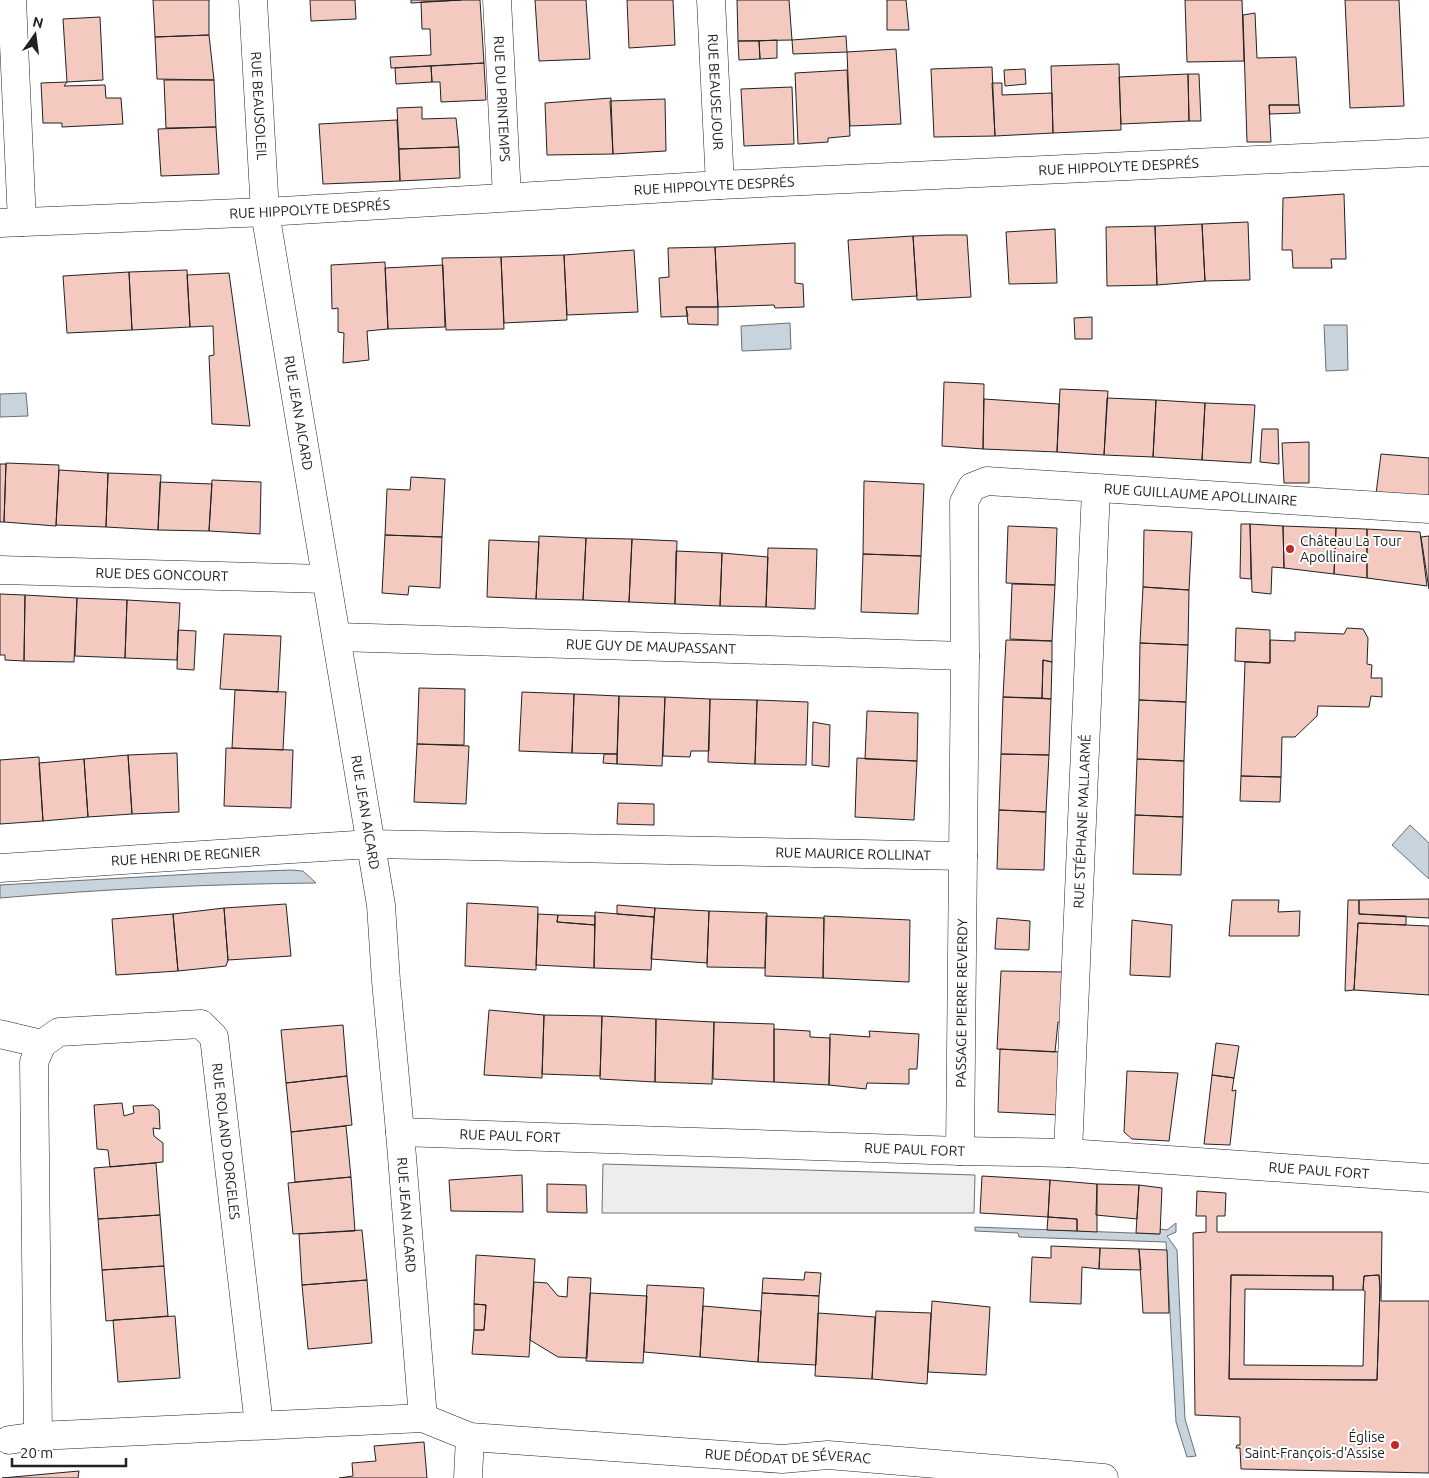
<svg xmlns="http://www.w3.org/2000/svg" width="1429" height="1478" font-family="Ubuntu,sans-serif">
  <rect width="100%" height="100%" fill="#fff"/>
  <path fill="#ededed" stroke="#6f6f6f" d="M603,1164L975,1175L974,1213H602Z"/>
  <path fill="#c7d3dd" stroke="#6f6f6f" d="M790,323L791,349L742,351L741,326Z
    M1324,325H1347L1348,370L1326,371Z
    M26,393L28,416L0,417V394Z
    M1410,825L1429,843V879L1392,845Z
    M291,870L303,871L316,883C210,884 105,889 0,898V885L211,873Z
    M1176,1223V1232L1167,1236L1177,1250L1185,1419L1196,1456L1187,1457L1176,1422L1166,1242L1019,1237L1018,1233L975,1231V1227L1159,1234L1161,1229L1167,1230Z"/>
  <path fill="#f3c9c0" stroke="#222" fill-rule="evenodd" d="M153,0H209V35L155,37Z
    M310,0H355L356,19L311,21Z
    M411,0H461L411,3Z
    M461,0H480L484,63L391,68L390,57L431,55L430,29H422L421,2Z
    M535,0H586L590,59L539,61Z
    M627,0H673L675,45L629,48Z
    M737,0H789L792,40L738,41Z
    M887,0H906L909,30H887Z
    M1185,0H1242L1244,61L1187,62Z
    M1345,0H1399L1404,106L1350,108Z
    M1255,13L1257,58L1296,57L1299,105H1269L1271,142H1247L1243,15Z
    M100,17L103,80L67,82L63,19Z
    M209,35L214,80L157,79L155,37Z
    M846,36L847,52L793,54L792,40Z
    M777,40V58L760,59L759,41Z
    M738,41H759L760,59L739,60Z
    M896,49L901,124L850,126L847,52Z
    M484,63L486,100L441,102L440,82H432L431,66Z
    M1119,64L1121,130L1053,133L1051,66Z
    M431,66L432,82L396,84L395,68Z
    M992,67L995,136L934,137L931,69Z
    M1025,69L1026,84L1005,86L1004,70Z
    M847,70L850,136L828,138V142L798,144L795,73Z
    M1188,74L1189,121L1121,124L1119,77Z
    M1188,74H1199L1201,121H1189Z
    M164,80H214L216,127L166,128Z
    M67,82L64,86L105,85L106,98H121L123,124L62,127V123H43L41,83Z
    M992,83H1002V95L1052,93L1053,133L995,136Z
    M792,87L794,144L744,146L741,89Z
    M611,98L613,154L547,155L545,103Z
    M665,99L666,151L613,154L610,101Z
    M1269,105H1299L1300,113L1270,114Z
    M422,107V119L456,118L459,147L399,149L397,108Z
    M397,120L400,181L323,184L319,124Z
    M216,127L219,174L161,176L158,129Z
    M459,147L460,178L400,181L399,149Z
    M1344,194L1346,259H1331L1332,268H1293L1292,250H1282L1283,198Z
    M1248,222L1250,280L1205,281L1202,224Z
    M1202,224L1205,281L1157,285L1155,226Z
    M1155,226L1157,285L1107,286L1106,227Z
    M1055,229L1057,283L1009,284L1006,232Z
    M945,235H967L971,297L917,300L913,236Z
    M913,236L917,296L852,300L848,240Z
    M795,243V283L803,284L804,307L775,308L774,305L718,307L715,247Z
    M715,247L718,307H686L688,316L661,317L659,278L669,277L668,248Z
    M634,250L638,312L567,315L564,255Z
    M564,255L567,320L504,323L501,257Z
    M501,257L504,329L446,330L442,258Z
    M385,262L388,329L367,331L369,360L343,363L344,333L338,332V308L332,309L331,265Z
    M443,265L445,327L388,329L385,268Z
    M187,270L190,327L132,330L129,272Z
    M129,272L132,330L67,333L63,276Z
    M229,273L250,426L212,424L209,356L214,355L213,326L190,327L187,275Z
    M686,307H718V325L688,324Z
    M1092,317V339H1075L1074,318Z
    M944,382L984,384L983,449L942,446Z
    M1060,389L1108,391L1104,455L1057,452Z
    M1107,398L1156,400L1153,457L1104,455Z
    M984,399L1059,404L1057,452L983,449Z
    M1156,400L1205,403L1202,460L1153,457Z
    M1205,403L1255,405L1251,463L1202,460Z
    M1262,429H1278L1279,464L1260,462Z
    M1309,442V483H1284L1282,443Z
    M1381,454L1429,458V497L1376,494Z
    M6,463L59,465L56,526L4,522Z
    M0,464H6L4,522H0Z
    M59,470L108,473L106,527L56,525Z
    M108,473L161,475L158,530L106,527Z
    M411,477L445,479L442,537L385,535L387,489L410,490Z
    M212,480L261,482L260,534L209,531Z
    M864,481L924,484L921,556L863,554Z
    M160,482L212,484L209,531L158,530Z
    M1241,524H1250L1251,579L1240,578Z
    M1250,524L1283,526L1284,568L1272,567L1271,594L1252,592Z
    M1008,526L1057,528L1055,585L1006,583Z
    M1283,526L1336,528L1334,574L1284,568Z
    M1336,528L1367,529V578L1334,574Z
    M1367,529L1420,532L1427,586L1367,578Z
    M1144,530L1192,532L1189,590L1143,587Z
    M385,535L442,537L440,588L409,586L408,595L382,593Z
    M539,536L586,538L583,600L536,599Z
    M1429,536V589L1421,537Z
    M586,538L632,539L629,602L583,600Z
    M632,539L677,541L675,604L629,602Z
    M489,540L539,542L536,599L487,597Z
    M768,548L817,549L815,609L766,607Z
    M676,551L722,553L720,606L675,604Z
    M722,553L768,557L766,607L720,606Z
    M863,554L921,556L918,614L861,612Z
    M1012,584L1055,585L1052,641L1010,639Z
    M1143,587L1189,590L1188,645L1140,643Z
    M0,594L25,595L24,661L5,660V655H0Z
    M25,595L77,598L74,662L24,661Z
    M77,598L127,600L125,658L75,656Z
    M127,600L180,603L177,660L125,658Z
    M1236,628L1270,630V663L1235,661Z
    M1347,628L1363,629L1368,638L1367,664L1372,665L1371,678H1382V697L1371,696L1369,707L1318,706L1317,716L1295,737H1282L1281,777L1241,776L1245,662L1270,663V640L1295,641V632L1344,634Z
    M178,630L196,631L194,670L177,669Z
    M224,634L281,636L278,692L220,689Z
    M1006,640L1052,641V662L1043,660L1042,698L1003,697Z
    M1140,643L1188,645L1186,702L1139,700Z
    M1043,660L1052,662L1051,699L1042,698Z
    M419,688L465,689L464,745L417,744Z
    M235,690L286,692L283,750L232,748Z
    M522,692L574,694L572,753L519,751Z
    M574,694L619,696L617,754L572,753Z
    M619,696L665,697L662,766L617,764Z
    M665,697L710,699L709,751H691L690,757L663,756Z
    M1003,697L1051,699L1049,755L1001,754Z
    M710,699L757,700L755,764L708,762Z
    M757,700L808,702L806,765L755,764Z
    M1139,700L1186,702L1184,761L1137,759Z
    M867,711L918,713L917,761L865,759Z
    M813,722L830,725L829,767L812,765Z
    M417,744L469,746L466,804L414,802Z
    M226,748L293,750L291,808L224,806Z
    M177,753L179,812L132,814L128,755Z
    M604,754H617V764L603,763Z
    M1001,754L1049,755L1046,812L999,810Z
    M128,755L132,814L88,817L84,759Z
    M39,757L43,821L0,824V760Z
    M857,758L917,761L914,820L855,817Z
    M84,759L88,817L43,821L39,763Z
    M1137,759L1184,761L1183,817L1135,815Z
    M1241,776L1281,777L1280,802L1240,801Z
    M618,803L654,804V825L617,824Z
    M999,810L1046,812L1044,870L997,869Z
    M1135,815L1183,817L1181,875L1133,874Z
    M1429,899V918L1359,914V900Z
    M1232,900H1279L1278,912L1300,911L1299,936H1229Z
    M1348,900H1359V914L1406,916V925L1358,923L1354,990L1345,991Z
    M467,903L538,907L536,970L465,966Z
    M286,904L291,956L228,960L224,908Z
    M617,905L655,908L654,917L617,914Z
    M224,908L228,960L226,966L178,971L173,914Z
    M655,908L709,911L707,963L651,959Z
    M709,911L767,913L765,968L707,967Z
    M595,912L654,917L651,970L594,968Z
    M173,914L178,971L116,975L112,919Z
    M538,914L558,915L557,922L595,925L594,968L536,965Z
    M558,915L595,916V925L557,922Z
    M766,916L824,918L823,978L765,976Z
    M824,916L910,920L909,982L823,978Z
    M997,918L1030,921L1029,950L995,949Z
    M1132,920L1172,925L1170,977L1130,975Z
    M1358,923L1429,926V995L1354,990Z
    M1001,971L1064,972L1062,1023L1058,1022L1055,1052L997,1049Z
    M489,1010L544,1015L542,1078L484,1075Z
    M544,1015L602,1016L600,1076L542,1074Z
    M602,1016L656,1019L655,1082L600,1079Z
    M656,1019L714,1022L712,1084L655,1082Z
    M714,1022L774,1024V1082L713,1079Z
    M343,1025L347,1076L286,1083L281,1030Z
    M774,1029L810,1031V1037L830,1038L829,1085L774,1082Z
    M869,1031L919,1034L917,1069H909V1084L867,1083L866,1089L829,1085L830,1034L870,1037Z
    M1216,1043L1239,1046L1234,1078L1212,1075Z
    M1000,1049L1061,1052L1060,1115L998,1112Z
    M1127,1071L1178,1073L1169,1141L1132,1139L1124,1132Z
    M1212,1075L1234,1078L1232,1091L1236,1090L1230,1145L1204,1144Z
    M347,1076L352,1125L291,1132L286,1083Z
    M122,1103L124,1116L134,1113L133,1106L153,1105L159,1110L160,1129L153,1128L154,1136L163,1143V1162L110,1167L108,1150L97,1149L94,1105Z
    M346,1126L351,1177L295,1182L291,1132Z
    M156,1163L160,1215L98,1219L94,1168Z
    M522,1175L523,1212L451,1211L449,1180Z
    M982,1176L1050,1180L1048,1217L980,1213Z
    M351,1177L355,1231L293,1234L288,1183Z
    M1050,1180L1097,1184V1232L1077,1231V1219L1048,1217Z
    M547,1184L586,1185L587,1213L547,1212Z
    M1097,1184L1139,1185L1137,1219L1096,1215Z
    M1139,1185L1162,1188L1160,1234L1136,1233Z
    M1197,1191L1226,1193L1225,1216H1217V1232H1382L1381,1301H1429V1473L1241,1469L1240,1448H1236L1237,1445H1240V1417L1195,1415L1193,1233L1206,1232V1216H1196ZM1231,1275L1333,1276V1290H1363L1364,1276L1379,1275L1380,1288L1377,1380L1229,1379Z
    M160,1215L164,1266L102,1270L98,1219Z
    M1048,1217L1077,1219V1231L1047,1230Z
    M362,1230L367,1280L302,1285L299,1234Z
    M1051,1246L1100,1248L1099,1269L1082,1267L1081,1304L1030,1302L1032,1257L1051,1258Z
    M1100,1248L1139,1249L1141,1270L1099,1269Z
    M1139,1249L1167,1250L1169,1313H1143Z
    M476,1255L535,1259L529,1357L472,1354L474,1330H484L486,1305L474,1304Z
    M164,1266L168,1316L106,1321L102,1270Z
    M805,1272L821,1273L819,1296L762,1293L763,1278L804,1280Z
    M1231,1275L1333,1276V1290L1245,1289L1244,1365L1363,1366L1365,1291L1363,1290L1364,1276L1379,1275L1380,1288L1377,1380L1229,1379Z
    M568,1277L591,1278L587,1358L558,1357L530,1340L534,1282L547,1283L558,1296L567,1297Z
    M367,1280L372,1343L308,1349L302,1285Z
    M647,1285L704,1288L700,1357L644,1352Z
    M590,1293L647,1296L643,1363L586,1361Z
    M762,1293L819,1296L816,1365L758,1362Z
    M932,1301L990,1307L986,1375L928,1372Z
    M474,1304L486,1305L484,1330H474Z
    M703,1306L761,1311L758,1362L700,1357Z
    M876,1311L931,1313L927,1384L872,1379Z
    M818,1313L875,1317L872,1379L815,1376Z
    M175,1316L180,1378L118,1382L113,1320Z
    M424,1442L427,1478H339L353,1476L352,1463L376,1461L374,1446Z
    M79,1471L78,1478H2Z"/>
  <g fill="none" stroke-linecap="round" stroke-linejoin="round">
    <g stroke="#222" stroke-width="29">
      <g id="street">
        <path d="M12,0L22,222"/>
        <path id="s1" d="M253,0L265,212L381,905L386,981L400,1132L423,1418"/>
        <path id="s2" d="M497,0L507,197"/>
        <path id="s3" d="M711,0L720,185"/>
        <path id="s4" d="M0,223L265,212L720,185L1429,152"/>
        <path id="s5" d="M0,570L326,579"/>
        <path id="s6" d="M337,637L965,656"/>
        <path id="s7" d="M0,868L371,844L963,856L965,656L964,502L972,487L987,481L1429,509"/>
        <path d="M0,1034L42,1044"/>
        <path id="s8" d="M400,1132L960,1151L1068,1153L1429,1178"/>
        <path id="s9" d="M960,1151L963,856"/>
        <path id="s10" d="M1068,1153L1096,489"/>
        <path id="s11" d="M38,1436L34,1062L42,1044L59,1032L201,1024L214,1037L259,1425"/>
        <path id="s12" d="M9,1440L38,1436L423,1418L470,1437L782,1459L828,1455L1104,1478"/>
        <path d="M468,1478L470,1437"/>
      </g>
    </g>
    <use href="#street" stroke="#fff" stroke-width="28"/>
  </g>
  <g fill="#c62828" stroke="#fff" stroke-width="2">
    <circle cx="1290" cy="549" r="5"/>
    <circle cx="1395" cy="1445" r="5"/>
  </g>
  <g text-anchor="middle" stroke-width="4" stroke-linejoin="round" paint-order="stroke">
    <g font-size="14" fill="#222" stroke="#fff">
      <text dy="5" stroke="none"><textPath href="#s3" startOffset="92">RUE BEAUSEJOUR</textPath></text>
      <text dy="5" stroke="none"><textPath href="#s2" startOffset="99">RUE DU PRINTEMPS</textPath></text>
      <text dy="5" stroke="none"><textPath href="#s1" startOffset="106">RUE BEAUSOLEIL</textPath></text>
      <text dy="5" stroke="none"><textPath href="#s4" startOffset="1120">RUE HIPPOLYTE DESPRÉS</textPath></text>
      <text dy="5" stroke="none"><textPath href="#s4" startOffset="715">RUE HIPPOLYTE DESPRÉS</textPath></text>
      <text dy="5" stroke="none"><textPath href="#s4" startOffset="310">RUE HIPPOLYTE DESPRÉS</textPath></text>
      <text dy="5" stroke="none"><textPath href="#s1" startOffset="416">RUE JEAN AICARD</textPath></text>
      <text dy="5" stroke="none"><textPath href="#s7" startOffset="1565">RUE GUILLAUME APOLLINAIRE</textPath></text>
      <text dy="5" stroke="none"><textPath href="#s5" startOffset="162">RUE DES GONCOURT</textPath></text>
      <text dy="5" stroke="none"><textPath href="#s6" startOffset="314">RUE GUY DE MAUPASSANT</textPath></text>
      <text dy="5" stroke="none"><textPath href="#s1" startOffset="821">RUE JEAN AICARD</textPath></text>
      <text dy="5" stroke="none"><textPath href="#s10" startOffset="332">RUE STÉPHANE MALLARMÉ</textPath></text>
      <text dy="5" stroke="none"><textPath href="#s7" startOffset="854">RUE MAURICE ROLLINAT</textPath></text>
      <text dy="5" stroke="none"><textPath href="#s7" startOffset="186">RUE HENRI DE REGNIER</textPath></text>
      <text dy="5" stroke="none"><textPath href="#s9" startOffset="148">PASSAGE PIERRE REVERDY</textPath></text>
      <text dy="5" stroke="none"><textPath href="#s8" startOffset="110">RUE PAUL FORT</textPath></text>
      <text dy="5" stroke="none"><textPath href="#s11" startOffset="680">RUE ROLAND DORGELES</textPath></text>
      <text dy="5" stroke="none"><textPath href="#s8" startOffset="515">RUE PAUL FORT</textPath></text>
      <text dy="5" stroke="none"><textPath href="#s8" startOffset="920">RUE PAUL FORT</textPath></text>
      <text dy="5" stroke="none"><textPath href="#s1" startOffset="1226">RUE JEAN AICARD</textPath></text>
      <text dy="5" stroke="none"><textPath href="#s12" startOffset="784">RUE DÉODAT DE SÉVERAC</textPath></text>
    </g>
    <g font-size="14" fill="#222" stroke="#fff" text-anchor="start">
      <text x="1300" y="546">Château La Tour<tspan x="1300" dy="16">Apollinaire</tspan></text>
      <text x="1385" y="1442" text-anchor="end">Église<tspan x="1385" dy="16">Saint-François-d'Assise</tspan></text>
    </g>
  </g>
  <g transform="translate(35 35) rotate(14)" stroke="#ffffff" stroke-width="4" paint-order="stroke">
  <path d="M0-4L9 19L0 12L-9 19Z" fill="#222222"/>
  <text y="-8" font-size="14" font-weight="bold" text-anchor="middle" fill="#222222">N</text>
  </g>
  <path d="M12 1458v8h114v-8" fill="none" stroke="#222222" stroke-width="2.5"/>
  <text x="20" y="1458" font-size="15" fill="#222222" stroke="#ffffff" stroke-width="4" paint-order="stroke">20 m</text>
</svg>
